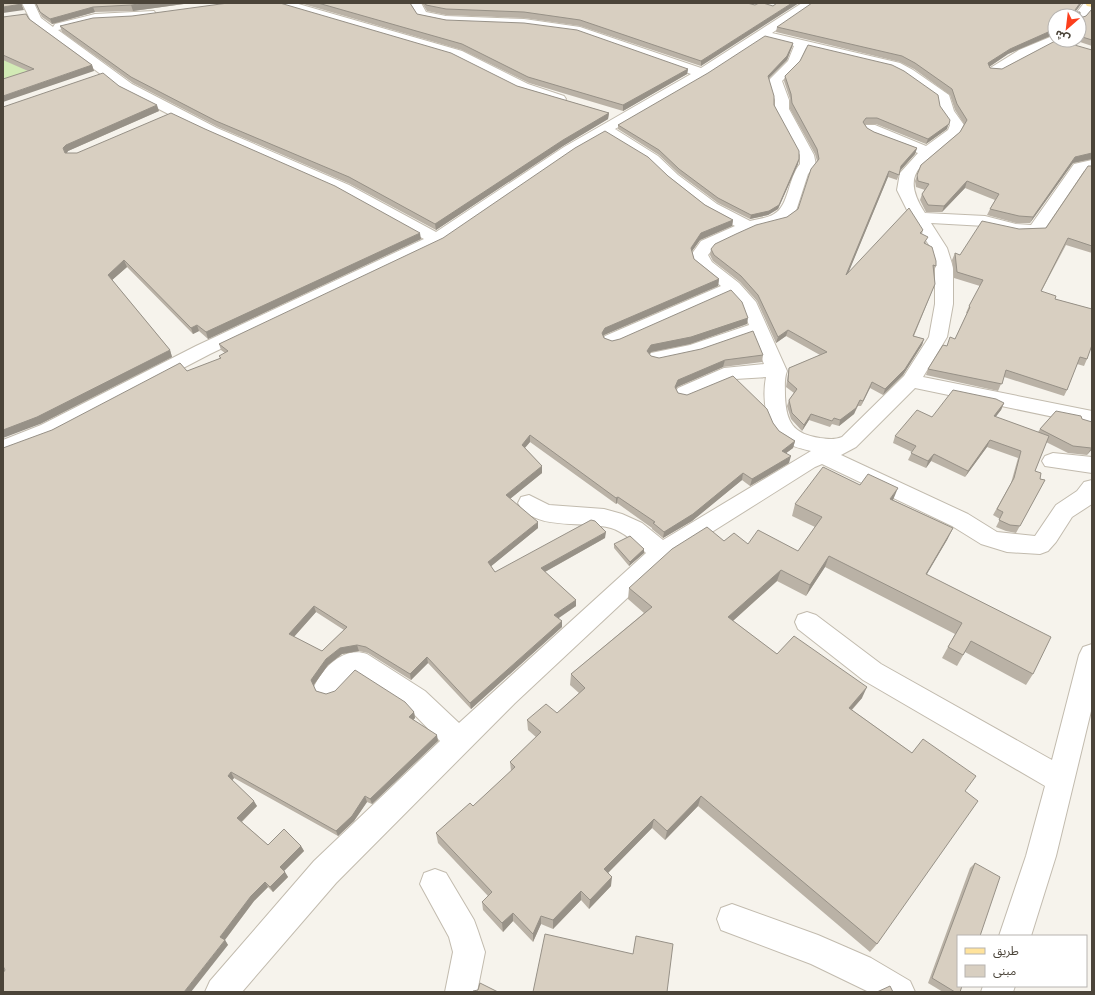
<svg xmlns="http://www.w3.org/2000/svg" width="1095" height="995" font-family="Jost,'Noto Sans Arabic',sans-serif">
  <rect width="100%" height="100%" fill="#f6f3ec"/>
  <path fill="#d2eab5" d="M3,58L28,71L3,80Z"/>
  <g fill="none" stroke-linecap="round" stroke-linejoin="round">
    <g stroke="#c2bbae" stroke-width="2">
      <path id="minor" d="M22,3H34L41,18L53,27L55,24L95,14L154,11L156,14L154,17L150,18L95,22L58,30L132,84L217,128L349,185L436,232L564,147L691,74L577,34L524,27L446,24L418,18L409,3H421L426,12L446,16L524,19L580,27L701,68L802,3H816L772,33L900,63L913,70L949,95L954,111L964,125C949,162 889,158 925,213L985,216L1016,224L1031,225L1074,164L1092,160V170L1084,171L1042,233L1016,234L985,226L931,223L947,248L953,267V304L947,337L923,377L1092,411V425L915,388L856,447L841,455L968,514L997,532L1035,536L1056,505L1077,491L1084,482L1092,480V504L1072,517L1056,542L1048,551L1040,554L1007,552L981,544L952,526L822,464L815,467L669,559L515,703L336,883L242,992H205L210,981L314,861L440,741L407,707L356,674L336,695L327,698L318,695L314,687C323,667 344,646 367,654L425,691L459,723L646,553C636,543 624,532 611,528C584,520 534,532 518,503L521,497L529,495L549,505L604,509L622,514L642,523L663,540L811,451C803,449 793,447 785,442C765,429 762,398 766,377L735,379L685,400L678,398L675,393L678,388L724,368L764,364L753,336L700,354L658,363L651,361L648,357L651,353L690,345L749,325L742,308L730,295L619,344L612,346L605,344L603,340L605,336L721,286L694,264L691,255L701,241L735,226L705,210L668,181L648,162L605,135L574,153L443,243L210,354L55,435L3,455V440L41,425L196,346L424,239L337,191L207,134L122,90L32,23ZM764,38L794,46L788,61L768,81L775,100V109L800,155V164C788,178 789,206 774,214C768,218 758,219 750,221L717,204L678,175L658,156L615,129L707,76ZM806,48L891,69L903,75L938,100L940,111L950,125L948,130L926,146L875,125H865L863,128C870,139 905,148 918,153L900,173L897,190L911,218L931,248L935,267V304L929,337L904,376L842,437C834,440 828,439 820,438C793,434 786,422 785,396C785,387 784,379 787,371L756,302L739,283L712,262L708,255L713,249L734,238L754,229L785,221L795,214L808,174L816,165L814,155L789,109V100L782,81L798,65Z
        M276,3H295L462,51L528,84L564,96L566,99L564,102H554L518,90L452,57L278,6Z
        M1084,3H1092V9L1083,21L1079,22V16H1074Z
        M1055,35V40H1061L1059,42L1029,56L999,73H989L987,70L1019,50Z
        M1053,453L1092,457V473L1045,466L1042,461L1045,456Z
        M807,612L816,615L881,664L1052,760L1079,655L1083,647L1092,644V707L1056,856L1031,936H999L1026,856L1045,786L863,680L798,629L795,622L798,615Z
        M435,869L446,873L474,920L478,931L485,952L477,992H445L453,952L449,937L420,884L424,873Z
        M732,904L818,935L871,958L910,981L915,992H869L811,964L721,930L717,919L721,908Z
        M983,986H1015L1013,992H981Z"/>
    </g>
    <g stroke="#e6c16a" stroke-width="2">
      <path id="major" d="M1085,3H1092V7L1087,6Z"/>
    </g>
    <use href="#minor" fill="#fff" fill-rule="evenodd"/>
    <use href="#major" fill="#ffe39c" fill-rule="evenodd"/>
  </g>
  <path fill="#bab2a6" fill-rule="evenodd" d="M35,3H191L133,11L95,12L52,24L42,17Z
    M300,3H410L417,14L688,69L687,74L623,111L529,83L462,50Z
    M422,3H747L701,66L580,26L524,18L446,15L427,11Z
    M1092,9V46L1074,40H1079V16H1055V35V34L1008,54L989,67L990,68L1002,69L1092,50V159L1073,163L1030,223H1016L987,215L990,209L995,200L965,188L942,212H926L920,200L922,194L925,190L916,187L915,181L921,165L960,132L964,124L955,110L950,95L914,69L900,62L776,32L777,27L1076,11L1080,18L1086,16Z
    M132,16L517,86L609,113L608,119L563,146L436,230L350,184L218,127L133,83L62,32L60,26Z
    M3,17L29,19L92,65L94,71H28L3,60Z
    M793,43L792,47L787,60L769,78L774,105L799,159L798,164L778,209L768,215L750,219L718,203L679,174L659,155L618,129V125Z
    M785,76L940,106L947,129L926,144L876,124H865L867,128L874,132L917,148L915,154L900,171L897,180L888,177L848,273L923,230L922,234L936,266L934,271L935,284L914,336L924,339L922,345L903,375L883,395L870,388L861,406H858L854,414L839,426L832,424L830,427L809,420L802,431L791,419L787,406L789,400L794,393L786,387L788,374L789,368L820,355L786,336L776,343L757,301L740,282L713,261L710,255L711,249L787,217L798,209L817,161L815,154L790,109V99L784,81Z
    M119,86L159,111L68,151L67,153L421,239L208,339L199,331L193,334L127,267L112,280L170,350L172,357L40,424L3,107Z
    M1092,166V253L1066,245L1041,292L1055,299L1092,309V348H1091L1087,359L1084,366L1077,364L1067,390L1064,396L1004,377L998,391L926,375L928,369L947,346L955,339L967,313H966L969,306L980,286L954,278L952,260L955,253L960,255L1019,229L1046,228Z
    M668,176L705,205L733,220L732,226L700,240L692,251L694,259L719,279L718,286L604,335L603,336L604,338L612,341L747,324L690,344L651,352L649,354L651,356L659,358L763,355L762,362L723,367L677,387L676,389L678,393L773,423L779,431L795,441L793,448L786,453L789,463L750,486L742,480L692,521L663,538L652,529V528L617,503L616,504L530,442L525,448L542,466V473L510,499L538,528L491,566L495,572L605,538L545,572L576,600V606L559,618L562,627L471,709L428,663L411,680L368,653L359,651L342,654L328,665L313,686L316,691L326,694L414,712L415,718L413,719L438,741L372,804L367,802L354,821L338,836L234,778L232,780L257,806L242,822L268,845L301,846L304,851L284,871L288,877L273,892L268,887L254,901L225,940L228,945L5,970L52,430L187,371L220,359L219,356L225,353L221,350L219,344ZM316,612L344,630L322,651L294,637Z
    M1004,403L1001,410L995,417L1038,432L1040,429L1056,411L1092,449L1087,455L1068,453L1046,442L1035,471L1040,479L1045,480L1016,533L1006,531L996,527L1000,519L993,515L1011,483L1018,458L987,447L965,477L931,461L926,468L908,460L912,452L893,443L895,436L932,417Z
    M893,500L953,528L947,540L926,575L1033,674L1026,685L965,652L957,666L942,658L955,634L825,567L806,596L777,581L733,621L777,654L862,698L852,710L965,791L877,944L870,952L698,806L665,840L652,828L608,873L611,886L589,909L581,900L553,929L541,924L533,942L513,921L503,932L483,910L482,902L488,896L438,843L436,833L473,806L511,771L510,762L536,737L528,730L527,720L557,713L579,693L570,685L571,674L644,613L628,599L629,588L724,541L748,544L798,551L815,527L792,516L795,504Z
    M614,544L644,549V553L629,566L614,548Z
    M975,863L960,992H943L928,983L970,868Z"/>
  <path fill="#979187" d="M21,3L24,10L3,13V7Z
    M147,3H191L133,11L131,5Z
    M792,3H799L701,66V61Z
    M1080,3H1082L1073,15L1075,10Z
    M93,7L95,12L52,24L50,19Z
    M1055,29V34L1008,54L986,69L988,63L1010,49Z
    M793,43L792,47L787,60L767,80L768,76Z
    M92,65L94,71L3,102V96Z
    M688,69L687,74L623,111V105Z
    M157,105L159,111L68,151L66,154L63,148L66,145Z
    M609,113L608,119L563,146L436,230L435,224L563,140Z
    M950,120L947,129L926,144L928,139Z
    M917,148L915,154L899,172L901,166Z
    M1092,153V159L1073,163L1030,223L1033,217L1075,157Z
    M799,159L798,164L778,209L768,215L750,219L751,215Z
    M889,171L888,177L845,281L846,275Z
    M967,181L965,188L942,212L944,206Z
    M733,220L732,226L700,240L690,254L691,248L701,233Z
    M420,233L421,239L208,339L206,332Z
    M124,260L127,267L111,281L108,275Z
    M719,279L718,286L604,335L602,339V333L605,328Z
    M748,318L747,324L690,344L651,352L647,358V351L651,345Z
    M197,325L199,331L193,334L191,328Z
    M788,330L786,336L776,343L778,337Z
    M924,339L922,345L903,375L883,395L885,389Z
    M170,350L172,357L40,424L3,438V430Z
    M725,360L723,367L677,387L674,394L675,387L678,380Z
    M872,382L870,388L861,406L863,401Z
    M860,400L854,414L839,426L840,420Z
    M1004,403L1001,410L991,423L994,416Z
    M811,414L809,420L802,431L804,425Z
    M530,435V442L522,451V445Z
    M990,440L987,447L965,477L968,471Z
    M795,441L793,448L781,457L782,451Z
    M1092,447V449L1087,455Z
    M934,454L931,461L926,468L928,461Z
    M791,456L789,463L750,486L752,479Z
    M542,466V473L506,502V495Z
    M743,473L742,480L692,521L663,538L664,532Z
    M898,488L893,500L886,511L890,499Z
    M618,497L617,503L616,504V498Z
    M538,522V528L489,568L488,562Z
    M953,528L947,540L920,586L926,574Z
    M606,532L605,538L541,574V568Z
    M644,549V553L629,566L630,562Z
    M829,556L825,567L806,596L810,585Z
    M781,570L777,581L725,628L728,617Z
    M576,600V606L554,621V615Z
    M314,606L316,612L291,640L289,634Z
    M562,621V627L471,709L470,703Z
    M357,645L359,651L342,654L328,665L313,686L311,680L326,659L340,648Z
    M427,657L428,663L411,680L410,674Z
    M867,687L862,698L844,718L849,708Z
    M414,712L415,718L411,723L409,717Z
    M437,735L438,741L372,804L370,799Z
    M231,772L234,778L231,782L228,776Z
    M365,796L367,802L354,821L338,836L336,831Z
    M701,796L698,806L665,840L667,831Z
    M254,801L257,806L240,823L237,818Z
    M654,819L652,828L603,878L604,869Z
    M301,846L304,851L283,872L280,867Z
    M285,872L288,877L273,892L270,887Z
    M612,877L611,886L589,909L590,900Z
    M265,882L268,887L254,901L224,941L220,937L251,896Z
    M581,891V900L553,929V920Z
    M513,913V921L503,932L502,923Z
    M541,916V924L533,942V934Z
    M225,940L228,945L191,992H184Z"/>
  <path fill="#d8cfc1" stroke="#979187" fill-rule="evenodd" d="M3,3H21L22,4L3,7Z
    M36,3H147L131,5L93,7L50,19L40,12Z
    M228,3H280L451,53L517,86L609,113L563,140L435,224L349,177L216,121L131,77L60,26L93,18L132,16Z
    M318,3H410L417,14L446,20L524,23L577,30L688,69L623,105L528,77L462,44Z
    M425,3H747L755,5L759,3H763L773,6L777,3H792L701,61L580,20L524,12L446,9L426,5Z
    M812,3H1080L1075,10L1076,12H1080V18L1086,16L1092,9V40L1079,36V16H1055V29L1010,49L988,63L990,68L1002,69L1057,40L1092,50V153L1075,157L1033,217L1019,216L990,209L999,194L967,181L944,206L928,205L922,194L929,184L918,181L917,175L921,165L960,132L967,120L957,104L952,89L915,63L902,56L777,27Z
    M26,14L29,19L92,65L3,96V79L34,69L3,55V17Z
    M765,36L793,43L787,56L768,76L774,96V105L799,151V159L779,205L769,211L751,215L718,198L679,169L659,150L618,125L708,73Z
    M808,45L892,65L904,71L938,95L940,106L950,120L949,124L928,139L877,118H866L863,122L867,128L874,132L917,148L901,166L899,175L889,171L846,275L909,208L923,230L920,233L928,237L924,243L932,247L936,261V266L933,265L935,284L913,336L924,339L905,369L885,389L872,382L863,401L860,400L856,408L840,420L834,418L832,421L811,414L804,425L792,413L789,400L797,389L788,381L789,368L827,352L788,330L778,337L758,295L741,276L714,255L711,249L715,244L736,234L756,225L787,217L798,209L811,169L819,159L817,149L792,103L791,94L785,76L800,61Z
    M103,73L119,86L157,105L66,145L63,148L65,153H77L171,113L205,129L335,186L420,233L206,332L197,325L191,328L124,260L108,275L170,350L37,417L3,430V107Z
    M605,131L648,157L668,176L705,205L733,220L701,233L691,248L694,259L719,279L605,328L602,333L604,338L612,341L620,339L731,290L742,302L748,318L691,337L651,345L647,351L651,356L659,358L701,349L753,331L763,355L725,360L678,380L675,387L678,393L687,395L733,376L767,409L773,423L779,431L795,441L782,451L791,456L752,479L743,473L693,514L664,532L653,523L655,522L618,497L616,498L530,435L522,445L542,466L506,495L538,522L488,562L495,572L591,520L595,521L606,532L541,568L576,600L554,615L562,621L470,703L427,657L410,674L366,647L357,645L340,648L326,659L311,680L316,691L326,694L335,691L355,670L405,702L414,712L409,717L437,735L370,799L365,796L352,816L336,831L231,772L228,776L254,801L237,818L268,845L284,829L301,846L280,867L285,872L270,887L265,882L251,896L220,937L225,940L184,992H3V973L5,970L3,966V448L52,430L180,363L187,371L221,358L219,356L228,351L219,344L443,238L575,148ZM314,606L347,627L322,651L289,634Z
    M1088,166H1092V246L1068,238L1041,291L1056,296L1055,299L1092,309V345L1087,359L1080,357L1067,390L1006,370L1002,384L928,369L943,345L947,346L950,337L955,339L970,307L969,306L983,280L957,272L955,253L960,255L982,221L1019,229L1046,228Z
    M953,390L996,399L1004,403L994,416L1049,436L1035,471L1041,473L1040,479L1045,480L1020,526L1010,525L999,520L1003,512L997,509L1014,478L1021,451L990,440L968,471L934,454L928,461L911,453L916,446L895,436L917,410L932,417Z
    M1056,411L1081,416L1082,419L1092,422V447L1091,448L1073,446L1040,429Z
    M823,467L860,485L868,474L898,488L890,499L953,528L926,574L1051,637L1033,674L971,641L963,655L948,647L962,623L829,556L810,585L781,570L728,617L777,654L794,636L867,687L849,708L912,753L923,739L976,776L965,791L978,801L877,944L701,796L667,831L654,819L604,869L612,877L590,900L581,891L553,920L541,916L533,934L513,913L502,923L482,902L492,892L436,833L470,803L473,806L515,767L510,762L541,732L527,720L546,704L557,713L585,688L571,674L652,607L629,588L672,549L707,527L724,541L734,533L748,544L758,530L798,551L822,517L795,504Z
    M630,536L644,549L630,562L614,544Z
    M975,863L1000,877L980,936H958V986H962L960,992H955L932,978Z
    M545,934L633,954L636,936L673,944L667,992H533Z
    M480,983L498,992H472L473,991L478,990Z
    M890,986L893,992H877Z"/>
  <rect width="1095" height="995" fill="none" stroke="#4b4439" stroke-width="8"/>
  <rect x="957" y="935" width="130" height="52" fill="#ffffff" stroke="#b7b4b0"/>
  <rect x="965" y="948" width="20" height="6" fill="#ffe39c" stroke="#b7b4b0"/>
  <text x="993" y="955" font-size="12" fill="#4b4439">طريق</text>
  <rect x="965" y="965" width="20" height="12" fill="#d8cfc1" stroke="#b7b4b0"/>
  <text x="993" y="975" font-size="12" fill="#4b4439">مبنى</text>
  <g transform="translate(1067 28) rotate(208)"><circle r="19" fill="#ffffff" stroke="#b7b4b0"/>
  <path d="M0-3L7 15L0 10L-7 15Z" fill="#fc3f1d"/>
  <text y="-6" font-size="11" font-weight="bold" text-anchor="middle" fill="#4b4439">ش</text>
  </g>
</svg>
